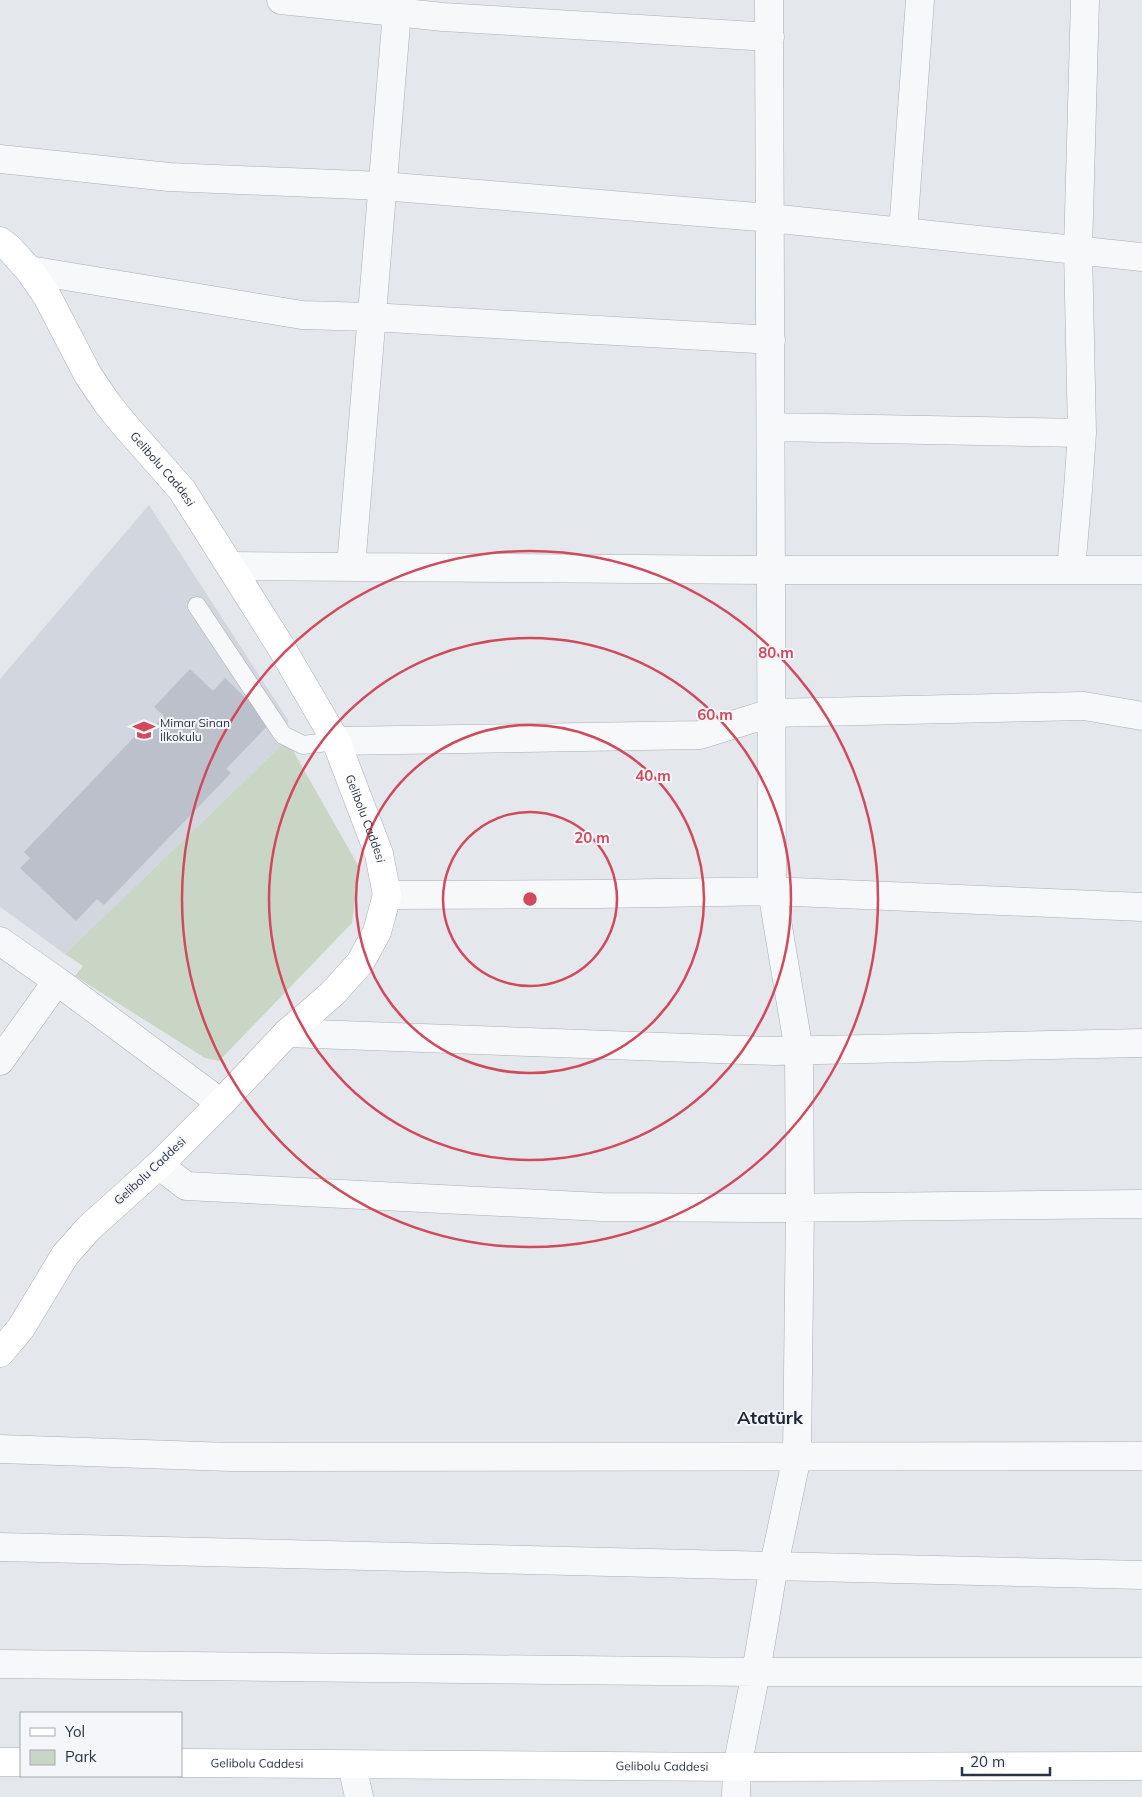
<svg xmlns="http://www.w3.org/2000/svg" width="1142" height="1797" font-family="Mulish,sans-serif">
  <rect width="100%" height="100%" fill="#e4e7ec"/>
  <path fill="#d2d6de" d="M149,505L288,720L287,740L65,954L0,907V679Z"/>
  <path fill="#c9d6c5" d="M287,740L359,867L352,923L219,1061L205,1058L75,976L83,966L65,954Z"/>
  <path fill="#bbc0ca" d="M190,669L213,691L225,678L271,722L226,769L231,773L104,905L97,899L76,921L20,868L30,858L24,852L141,730L146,735L164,716L154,707Z"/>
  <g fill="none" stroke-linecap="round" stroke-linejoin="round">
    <g stroke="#a9aeb7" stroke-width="19">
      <path id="lane" d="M197,606L283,735L303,745L336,741"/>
    </g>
    <g stroke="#a9aeb7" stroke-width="29">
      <path id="street" d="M281,0L443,17L770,37
        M0,159L169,177L382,186L770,218L1142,257
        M903,232L920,0
        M29,270L302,315L371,317L771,340
        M771,427L1082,433
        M231,566L771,570H1142
        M351,567L397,12
        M1071,570L1078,490L1082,433L1078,250L1085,0
        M336,741L700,735L771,713L1084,706L1142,716
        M387,895L598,894L772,891L1142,907
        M0,941L57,981L221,1103
        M287,1033L773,1051L1142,1043
        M0,1061L57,981
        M159,1165L186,1186L601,1207L773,1208L1142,1204
        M0,1449L230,1457L1142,1456
        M0,1547L1142,1575
        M0,1664L756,1672H1142
        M352,1765L359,1797
        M736,1797L737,1767L756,1672L774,1565L797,1456L800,1208L799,1051L772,891L769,0"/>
    </g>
    <g stroke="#a9aeb7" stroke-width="29">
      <g id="secondary">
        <path id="s1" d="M0,241L10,249L29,270L47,296L88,375L107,403L123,423L182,490L281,647L336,741L379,854L387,895L377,932L360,963L332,994L287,1033L221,1103L159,1165L89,1228L65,1255L21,1328L0,1353"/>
        <path d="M0,1762H21"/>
        <path id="s2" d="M181,1763L737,1767L1142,1766"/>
      </g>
    </g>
    <use href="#lane" stroke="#f7f8fa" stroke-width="18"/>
    <use href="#street" stroke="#f7f8fa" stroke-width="28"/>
    <use href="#secondary" stroke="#fff" stroke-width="28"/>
  </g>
  <g fill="none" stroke="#d1495b" stroke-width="2.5">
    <circle cx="530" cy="899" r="87"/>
    <circle cx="530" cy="899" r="174"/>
    <circle cx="530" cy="899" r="261"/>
    <circle cx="530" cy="899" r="348"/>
  </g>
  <defs>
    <g id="school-bare" transform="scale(1.725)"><path d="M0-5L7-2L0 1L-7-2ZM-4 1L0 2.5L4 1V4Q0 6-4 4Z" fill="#d1495b" stroke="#f4f6f9" stroke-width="2.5" paint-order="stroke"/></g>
  </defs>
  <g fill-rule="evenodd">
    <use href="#school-bare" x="144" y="730"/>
  </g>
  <g text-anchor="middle" stroke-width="4" stroke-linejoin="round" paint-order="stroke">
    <g font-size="12" fill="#2b3445" stroke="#f4f6f9">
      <text dy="4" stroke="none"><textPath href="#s1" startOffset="282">Gelibolu Caddesi</textPath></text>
      <text dy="4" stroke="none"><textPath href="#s1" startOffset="688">Gelibolu Caddesi</textPath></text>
      <text transform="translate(150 1171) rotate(-43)" y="4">Gelibolu Caddesi</text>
      <text dy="4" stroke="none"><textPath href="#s2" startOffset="76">Gelibolu Caddesi</textPath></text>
      <text dy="4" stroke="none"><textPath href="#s2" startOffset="481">Gelibolu Caddesi</textPath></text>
    </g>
    <g font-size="12" fill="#2b3445" stroke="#f4f6f9" text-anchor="start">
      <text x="160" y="727">Mimar Sinan<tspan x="160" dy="14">İlkokulu</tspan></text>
    </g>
    <g font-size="18" font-weight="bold" fill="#1d2536" stroke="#f4f6f9">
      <text x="770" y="1424">Atatürk</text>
    </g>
  </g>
  <circle cx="530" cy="899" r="8" fill="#d1495b" stroke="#f4f6f9" stroke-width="2.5"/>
  <g font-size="15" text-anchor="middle" font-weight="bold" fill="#d1495b" stroke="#f4f6f9" stroke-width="4" stroke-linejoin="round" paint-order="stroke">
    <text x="776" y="658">80 m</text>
    <text x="715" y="720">60 m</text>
    <text x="653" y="781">40 m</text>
    <text x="592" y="843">20 m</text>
  </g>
  <rect x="20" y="1712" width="162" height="65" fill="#f4f6f9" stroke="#a4a8b1"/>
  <rect x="30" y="1728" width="25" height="8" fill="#ffffff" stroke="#a4a8b1"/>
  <text x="65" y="1737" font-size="15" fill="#2b3445">Yol</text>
  <rect x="30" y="1750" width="25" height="15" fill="#c9d6c5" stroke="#a4a8b1"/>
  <text x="65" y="1762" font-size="15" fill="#2b3445">Park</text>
  <path d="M962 1767v8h88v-8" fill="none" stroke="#2b3445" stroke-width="2.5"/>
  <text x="970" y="1767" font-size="15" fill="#2b3445" stroke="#f4f6f9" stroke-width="4" paint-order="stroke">20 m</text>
</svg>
